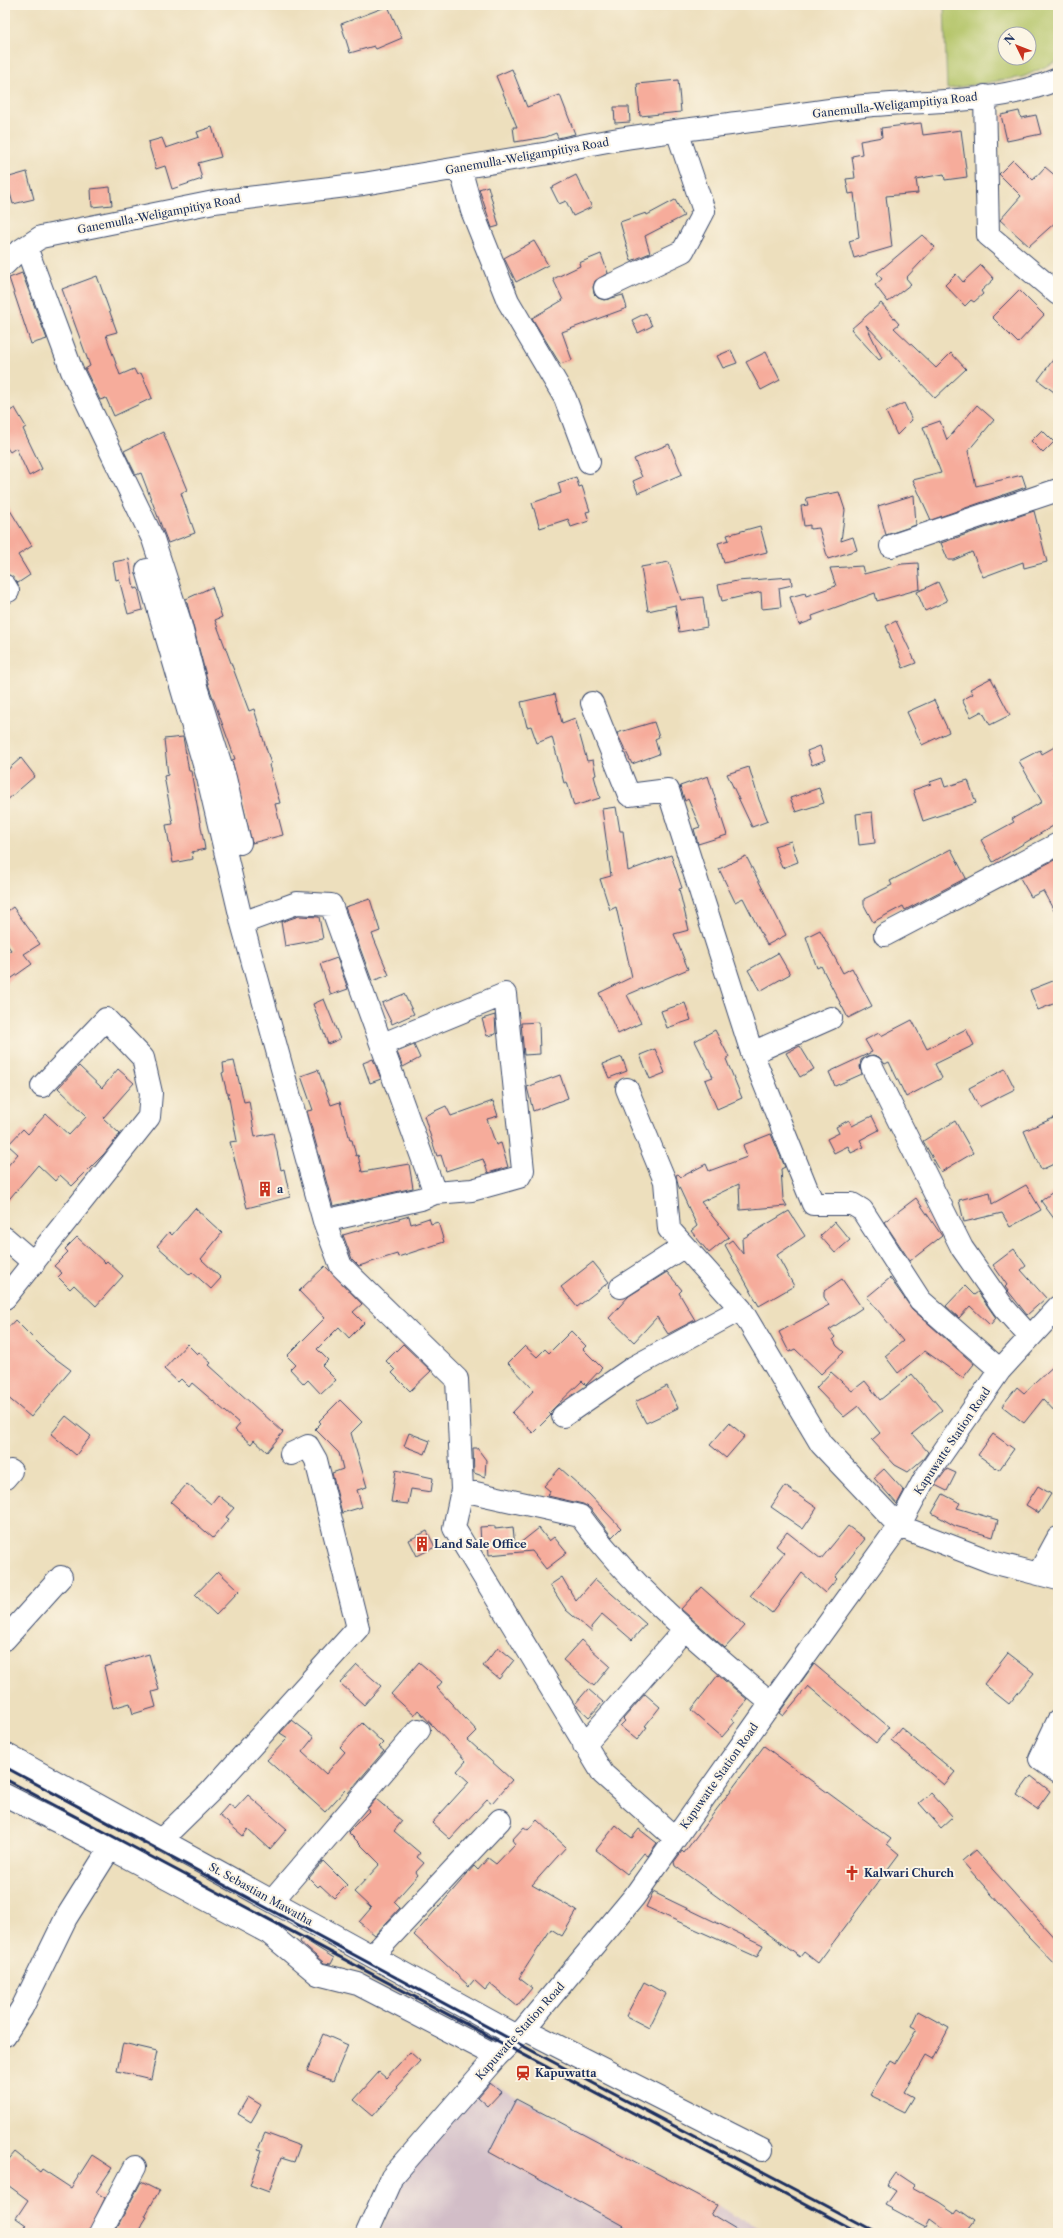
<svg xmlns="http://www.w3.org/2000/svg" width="1063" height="2238" font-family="'Libre Caslon Text',serif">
  <rect width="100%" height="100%" fill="#fcf5e5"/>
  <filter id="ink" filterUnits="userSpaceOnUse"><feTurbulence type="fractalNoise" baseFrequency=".025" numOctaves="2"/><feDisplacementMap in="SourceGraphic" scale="8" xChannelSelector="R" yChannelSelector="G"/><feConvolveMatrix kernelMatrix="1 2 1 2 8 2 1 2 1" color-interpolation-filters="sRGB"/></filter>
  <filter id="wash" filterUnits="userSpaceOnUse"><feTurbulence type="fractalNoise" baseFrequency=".012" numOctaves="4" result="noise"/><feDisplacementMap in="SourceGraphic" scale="16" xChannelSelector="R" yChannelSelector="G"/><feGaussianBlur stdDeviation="0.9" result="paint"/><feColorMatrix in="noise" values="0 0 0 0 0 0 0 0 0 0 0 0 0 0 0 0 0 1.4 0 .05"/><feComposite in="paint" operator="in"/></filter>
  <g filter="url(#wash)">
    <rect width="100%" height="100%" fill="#eddfbd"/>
    <path fill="#d2bdc7" d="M485,2079L768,2233H380L405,2175Z"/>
    <path fill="#b3c467" stroke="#677a62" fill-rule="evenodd" d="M944,5H1058V61L1023,77L947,89ZM1005,34H1029V58H1005Z"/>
    <g id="blocks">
      <path fill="#f6ac9b" d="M388,6L402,38L376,49L374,46L350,53L341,24Z
        M512,69L527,107L560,95L575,134L558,138L556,133L546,137L515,142L513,127H517L496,76Z
        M678,80L681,112L640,116L637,84Z
        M614,107H629L630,122L615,123Z
        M1019,111L1021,118L1036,115L1041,134L1007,141L1001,115Z
        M921,123L923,135L961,130L967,177L945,180L944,174L916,179L918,193L886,196L892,247L854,258L849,241L859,238L854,193L849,194L846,179L855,178L852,156L862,154L860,141L882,137L881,128Z
        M212,127L221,157L198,163L202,179L172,189L165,166L156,169L148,142L162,138L166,148L199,137L197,132Z
        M1013,160L1033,180L1045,167L1058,178V220L1029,246L1000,220L1021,196L999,174Z
        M27,172L34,199L13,204L6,178Z
        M576,175L592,207L573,216L566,201L559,204L551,188Z
        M488,186L499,226L492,228L479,189Z
        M110,187L112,205L92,207L91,189Z
        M675,200L684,216L645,236L650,253L631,261L620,222L646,213L647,215Z
        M922,235L935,247L906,278L911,284L888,302L875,285L882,279L877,273Z
        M534,241L548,265L516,282L504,258Z
        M601,254L608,273L595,281L593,287L594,294L598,298L604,300L623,295L627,308L562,332L572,360L560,364L532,318L563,300L553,279L580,266L579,263Z
        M981,265L994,279L981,291L983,294L974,302L971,300L965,306L945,285L956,274L963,282Z
        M22,273L47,339L31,344L9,278Z
        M97,276L117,332L106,335L120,375L134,369L137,375L141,373L152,398L114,416L106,398L100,400L85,369L90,366L62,289Z
        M1019,290L1044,315L1018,343L992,317Z
        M881,303L899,324L894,328L936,368L951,353L966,369L935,398L866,325L882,358L879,360L851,329Z
        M646,313L652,326L638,333L632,320Z
        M731,350L737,363L723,368L717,356Z
        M766,352L780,380L761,390L746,362Z
        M1058,353V395L1038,380Z
        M904,403L912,420L897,435L886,412Z
        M977,405L994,420L968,451L976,486L1022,475L1026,487L931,520L913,480L941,473L923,427L940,421L947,440Z
        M15,408L26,427L23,429L42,469L29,476L16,448L10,452L5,445V414Z
        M1042,430L1054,442L1043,453L1031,441Z
        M163,432L187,490L181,493L195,533L168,543L141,473L136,475L124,451Z
        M669,444L682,474L638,493L633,481L642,477L634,459Z
        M576,477L579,487L582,486L590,511L586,512L589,521L571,527L568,519L540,528L532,503L561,493L558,483Z
        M839,492L845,510L841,541L853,537L857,550L828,559L819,528L810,529V525L804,526L801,506L808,505L806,498Z
        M914,495L916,525L886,535L878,506Z
        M5,502L32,546L18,555L30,575L18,583L5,572Z
        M1034,511L1047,562L1024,568L1023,562L983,577L972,552L954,560H948L941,543Z
        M760,526L767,552L724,563L718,543L729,540L727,535Z
        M129,559L134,589L138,588L143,610L128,614L119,579L116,580L113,562Z
        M669,562L681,600L703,597L707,627L679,632L675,605L648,611L641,567Z
        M918,563L920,589L877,601L875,593L812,616L813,620L799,625L790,597L805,593L806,596L836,586L830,568L862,566L864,574L902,564Z
        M791,577L792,585L779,588L781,607L762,609L761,592L722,601L718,585L737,581Z
        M938,582L947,601L925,611L917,592Z
        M212,587L222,617L215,620L249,711L254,709L271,764L269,765L280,803L275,804L283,835L252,843L232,760L235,759L209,687L186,599Z
        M896,621L916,663L903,668L886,626Z
        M991,678L1010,715L990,725L982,711L971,717L962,700L973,694L970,689Z
        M555,694L562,723L575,718L587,761L593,760L596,775L594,776L600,798L574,806L567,782L564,783L552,737L537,743L531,726L527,727L521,702Z
        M934,700L949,732L922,745L907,712Z
        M654,722L659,737L655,739L659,754L632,764L617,733Z
        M183,737L189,771H191L205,849L192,852L193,859L173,863L166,825L173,824L164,776L168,775L164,739Z
        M1058,745V771L1053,773L1058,783V823L993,862L981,840L1014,822L1012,819L1042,802L1019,761L1040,750L1042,754Z
        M820,746L825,760L812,765L807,751Z
        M21,758L35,776L5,802V772Z
        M749,767L759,800L768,821L752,827L727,774Z
        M708,776L727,835L698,844L694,829L700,827L688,799L685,801L680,786Z
        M942,778L945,787L968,780L976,803L923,821L913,790L931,784L930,782Z
        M819,788L824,803L796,812L790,798Z
        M616,807L620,831H623L628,871L671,855L682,888L679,889L689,930L674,934L688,969L627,995L641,1023L618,1034L599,993L632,977L616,907L610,910L600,879L611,876L602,809Z
        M872,812L875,843L859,845L856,814Z
        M791,841L798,862L782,868L774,846Z
        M951,849L966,878L905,910L903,906L873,922L864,905V899L892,885L890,881Z
        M746,856L786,935L767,945L743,898L735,902L719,869Z
        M1058,858V918L1043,891L1031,897L1020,878Z
        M370,899L380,931L372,934L389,975L372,981L345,907Z
        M13,907L40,944L24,954L32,964L5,983V954L11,950L5,942V913Z
        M299,916L319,917L323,939L285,946L281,922Z
        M820,930L843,973L852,968L872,1006L848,1018L821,966L817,968L806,937Z
        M778,953L790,974L760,991L748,970Z
        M337,958L348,989L331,995L320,964Z
        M1058,979V1002L1038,1010L1030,990Z
        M404,994L414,1014L392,1024L382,1003Z
        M324,999L340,1039L328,1044L313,1004Z
        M685,1003L691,1020L667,1028L661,1011Z
        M495,1015L496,1034L487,1036L482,1019Z
        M912,1020L927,1049L966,1029L974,1045L935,1064L942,1078L906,1097L889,1062L885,1064L879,1057L873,1055L867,1056L861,1060L860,1067L862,1074L835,1086L829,1072L872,1052L865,1040L879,1033L881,1036Z
        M539,1022L540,1054L524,1055L521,1023Z
        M715,1030L729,1057L726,1059L742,1098L717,1109L705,1080L713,1077L695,1041Z
        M414,1045L420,1058L403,1067L397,1052Z
        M800,1046L814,1069L800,1077L786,1053Z
        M655,1049L665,1073L650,1079L640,1055Z
        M622,1057L627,1071L609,1078L603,1064Z
        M373,1059L381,1079L370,1083L363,1063Z
        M234,1061L244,1102L249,1101L255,1137L273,1133L281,1170L284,1169L290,1197L247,1208L230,1142L237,1141L228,1093H227L222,1073L224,1072L223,1063Z
        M79,1066L102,1088L118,1069L134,1083L103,1118L120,1134L104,1154L72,1186L60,1175L55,1181L38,1165L5,1204V1169L18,1154L8,1145L23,1129L28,1134L46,1114L69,1135L87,1116L58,1088Z
        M1005,1069L1015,1089L979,1107L969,1088Z
        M318,1070L331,1105L340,1102L350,1140H352L356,1156L358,1155L362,1172L409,1164L413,1188L333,1206L307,1111L313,1110L301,1076Z
        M560,1075L568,1098L533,1111L527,1087Z
        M493,1101L498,1116L487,1119L496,1145L501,1143L508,1167L488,1173L483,1159L446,1171L441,1155L437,1156L424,1116L446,1106L451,1116Z
        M872,1116L879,1130L860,1140L864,1147L851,1153L848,1146L834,1153L827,1139L839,1133L836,1127L849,1120L852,1126Z
        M1058,1116V1162L1041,1170L1024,1131Z
        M955,1121L973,1153L941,1172L923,1141Z
        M771,1134L785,1167L781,1169L783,1199L787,1206L740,1210L739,1184L701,1202L729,1237L709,1253L691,1231L697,1226L678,1185L676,1175L678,1174L681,1177L706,1164L709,1171L747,1157L743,1145Z
        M1026,1185L1041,1210L1010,1227L1002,1213L964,1222L959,1200L990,1192L992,1204Z
        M1058,1188V1224L1041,1201Z
        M916,1198L942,1236L910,1261L884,1222Z
        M195,1208L222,1233L201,1259L221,1278L211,1289L192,1272L190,1275L157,1246L169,1232L172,1235Z
        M789,1211L805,1236L777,1255L794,1286L759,1306L725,1245L732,1240L743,1254L742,1239Z
        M409,1216L411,1224L429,1218L431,1224L438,1222L444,1242L398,1257L397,1254L359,1266L352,1259L343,1235Z
        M835,1222L850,1240L835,1253L820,1236Z
        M77,1237L105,1263L107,1261L123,1276L96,1306L74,1285L70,1289L58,1277L62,1273L54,1266L68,1252L65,1249Z
        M1014,1249L1026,1266L1021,1270L1046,1298L1027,1315L1005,1287L1007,1285L993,1265Z
        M593,1262L609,1282L577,1307L561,1287Z
        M325,1266L362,1304L353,1312L364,1323L349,1338L339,1327L317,1349L328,1360L322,1366L336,1380L321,1394L308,1380L304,1384L290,1369L295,1364L287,1356L325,1318L299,1291Z
        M667,1272L682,1290L679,1293L695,1320L668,1334L657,1317L634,1342L609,1318L629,1296Z
        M890,1278L912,1309L974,1364L963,1378L925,1351L898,1373L885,1356L903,1341L867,1297Z
        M842,1279L862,1308L829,1330L835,1337L833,1339L837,1346L844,1352L821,1374L795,1349L789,1352L779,1332L829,1305L824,1297V1291Z
        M965,1286L974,1295L978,1292L996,1318L990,1325L970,1306L959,1318L946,1306Z
        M15,1320L48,1353L71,1370L31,1417L6,1396L9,1393L5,1389V1331Z
        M571,1331L586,1346L583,1349L602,1368L586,1385L582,1381L556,1406L549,1413L551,1415L533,1433L512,1413L534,1390L508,1363L525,1346L537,1357L545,1349L549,1353Z
        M187,1344L197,1354L199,1352L211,1363L209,1365L283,1432L267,1452L254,1440L251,1444L235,1430L240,1424L192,1383L189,1387L181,1379L178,1382L164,1369Z
        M403,1344L431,1371L410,1391L392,1373L395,1370L386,1361Z
        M1058,1362V1415L1043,1399L1024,1423L1002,1406L1017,1387L1024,1393Z
        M831,1372L852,1391L865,1381L880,1400L912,1374L942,1410L912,1434L928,1452L924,1458L908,1472L895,1465L872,1440L880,1433L858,1406L844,1417L816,1388Z
        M667,1386L678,1408L646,1423L635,1402Z
        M340,1400L362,1422L351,1433L367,1487L357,1490L362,1507L342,1513L332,1473L343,1469L339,1453L315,1429L321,1423L319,1421Z
        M66,1416L91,1436L76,1455L51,1434Z
        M729,1423L745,1436L726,1458L710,1445Z
        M409,1433L430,1441L425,1454L404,1446Z
        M993,1434L1014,1449L999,1470L978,1455Z
        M473,1448H477L486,1460L485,1477L474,1473Z
        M560,1468L589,1494L621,1528L612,1537L590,1508L583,1504L548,1496L550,1491L544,1486Z
        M884,1469L904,1491L897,1504L874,1478Z
        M947,1469L956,1473L947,1491L935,1485Z
        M396,1470L433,1478L431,1492L411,1489L408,1504L391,1502Z
        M187,1484L211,1504L218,1495L234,1508L226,1517L229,1519L213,1538L171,1502Z
        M785,1486L817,1508L803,1529L771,1507Z
        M1038,1486L1051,1494L1039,1513L1026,1505Z
        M943,1494L960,1503L957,1508L998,1520L993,1537L955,1526L932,1513Z
        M495,1526V1529L513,1527L515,1547L539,1528L549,1541L554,1537L567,1553L546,1569L532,1551L489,1555L488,1542L481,1543L480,1527Z
        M848,1526L865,1539L835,1577L837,1579L825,1593L802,1573L772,1613L750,1596L784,1553L776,1546L787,1532L821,1559Z
        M427,1531L435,1547L417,1556L409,1540Z
        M218,1571L239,1591L216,1615L195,1595Z
        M562,1577L576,1601L595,1579L646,1624L632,1640L602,1614L591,1627L592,1632L566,1610L550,1585Z
        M701,1587L745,1626L725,1648L681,1609Z
        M581,1640L610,1666L594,1686L563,1660Z
        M498,1647L514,1660L499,1679L483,1666Z
        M1008,1653L1034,1673L1009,1704L984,1684Z
        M149,1654L159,1690L152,1692L156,1707L133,1714L130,1703L113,1708L104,1667Z
        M419,1662L442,1682L437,1688L477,1731L468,1740L512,1780L492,1803L487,1799L450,1839L432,1823L469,1782L457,1771L466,1761L418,1710L414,1715L391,1694Z
        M814,1664L889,1727L876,1743L808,1686L783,1716L779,1713Z
        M357,1665L381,1686L364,1705L340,1683Z
        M718,1675L748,1700L731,1719L735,1722L722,1737L691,1710Z
        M588,1689L603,1702L589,1717L575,1704Z
        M645,1694L660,1707L645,1726L647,1727L637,1740L620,1726L625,1721L623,1719Z
        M292,1720L314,1737L302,1752L326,1774L345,1752L340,1747L362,1723L383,1743L379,1747L384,1751L348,1793L345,1790L325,1812L267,1760L288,1738L280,1733Z
        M901,1728L955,1772L944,1785L891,1740Z
        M764,1746L891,1839L887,1844L899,1854L818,1963L804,1952L800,1957L675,1866L674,1862L682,1851L684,1853Z
        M1031,1776L1050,1791L1037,1809L1017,1795Z
        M931,1793L953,1817L941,1828L919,1803Z
        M248,1795L287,1829L270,1849L248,1829L243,1836L219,1815L229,1804L235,1809Z
        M376,1799L402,1821L394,1831L420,1853L417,1857L424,1863L416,1872L418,1875L394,1902L400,1908L375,1935L359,1922L371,1908L354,1892L380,1864L348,1832L369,1811L367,1809Z
        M537,1820L566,1847L532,1885L577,1911L562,1936L551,1929L519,1978L532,1988L517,2006L490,1984L485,1990L474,1980L469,1986L414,1935L474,1866L478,1870L488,1858L496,1864L515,1844L512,1840L524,1827L528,1830Z
        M616,1825L632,1838L639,1829L657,1843L648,1856L644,1853L627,1874L596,1850Z
        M975,1850L1058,1942V1967L1028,1936L962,1861Z
        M323,1861L347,1885L334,1898L320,1885L318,1887L309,1878Z
        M653,1892L763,1945L757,1957L646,1907Z
        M302,1938L334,1958L331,1964L324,1963L300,1942Z
        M644,1982L666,1994L649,2028L626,2016Z
        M918,2011L949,2028L932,2060L925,2056L904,2092L913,2097L904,2112L870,2095L891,2060L896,2063L917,2029L911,2026Z
        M323,2034L348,2045L333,2081L307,2071Z
        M123,2043L157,2051L151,2079L117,2071Z
        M410,2052L420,2061L396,2087L398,2088L373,2116L354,2100L379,2072L386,2078Z
        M490,2083L501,2092L488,2106L478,2097Z
        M248,2097L261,2105L251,2122L238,2114Z
        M516,2099L717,2205L711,2215L741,2233H636L489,2152Z
        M265,2133L300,2146L294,2162L281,2158L269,2192L250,2185L262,2150L258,2149Z
        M15,2152L40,2172L42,2169L71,2188L92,2155L112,2168L96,2192L105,2198L88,2233H20L26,2225L16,2218L28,2200L5,2183V2164Z
        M896,2173L914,2185L912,2187L939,2202L955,2213L958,2209L975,2221L966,2233H949L930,2219L926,2227L885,2205L895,2191L887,2186Z
        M141,2182L159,2191L145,2216L147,2217L137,2233H114Z"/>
    </g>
  </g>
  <g filter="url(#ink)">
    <use href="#blocks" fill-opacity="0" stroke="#3a496c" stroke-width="1"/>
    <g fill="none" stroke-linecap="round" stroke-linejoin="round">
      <g stroke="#3a496c" stroke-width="24">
        <path id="minor" d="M985,96L988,235L1058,294
          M460,168L472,211L508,301L565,398L589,462
          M26,247L72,371L153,539L179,619L197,690L225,778L240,843
          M5,264L15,254L41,237L214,202L363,184L549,153C610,138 675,131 737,123C779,118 822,110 864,106C926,100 1000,104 1058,79
          M605,288L683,251L704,211L677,131
          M891,546L1058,490
          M147,570L208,778L242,923L324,1221L341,1266L457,1379L462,1490L454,1528L603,1774L675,1838
          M5,586L8,591
          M592,703L629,795L668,790L752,1053L813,1204H852L862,1210L920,1300L1000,1370
          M242,923L297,903L331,905L435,1193L421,1199L324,1221
          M885,935L1058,844
          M383,1044L505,994L523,1170L519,1177L472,1190L435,1193
          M752,1053L831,1018
          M872,1067L962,1248L1004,1308L1029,1336
          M627,1089L665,1181L669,1229L741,1309L821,1444L899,1526L992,1562L1058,1579
          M5,1238L34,1263
          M621,1287L683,1247
          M5,1298L149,1117L151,1093L143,1058L106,1019L42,1086
          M563,1416L634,1367L741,1309
          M5,1478L11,1471
          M462,1490L580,1516C633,1589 702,1645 771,1703
          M1039,1573L1058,1538
          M5,1639L61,1577
          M1058,1721L1040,1759L1058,1772
          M584,1745L684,1630
          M5,1754L517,2036
          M5,1795L110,1848L269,1933L318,1974L358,1984L497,2056
          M162,1839L210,1792L358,1628L316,1460L308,1446L291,1454
          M273,1900L419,1730
          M372,1956L500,1820
          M524,2029L762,2150
          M5,2035L22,2008L66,1918L110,1848
          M100,2233L135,2167
          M367,2233L392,2177L497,2056L524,2029L634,1897L771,1703L899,1526L925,1478L1000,1370L1058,1307"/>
      </g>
      <use href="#minor" stroke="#fff" stroke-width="22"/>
      <path stroke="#1b2f5e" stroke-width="3" d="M5,1767L538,2054L877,2233
        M5,1779L859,2233"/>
    </g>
  </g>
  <defs>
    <g id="building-bare" transform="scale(1.2)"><path d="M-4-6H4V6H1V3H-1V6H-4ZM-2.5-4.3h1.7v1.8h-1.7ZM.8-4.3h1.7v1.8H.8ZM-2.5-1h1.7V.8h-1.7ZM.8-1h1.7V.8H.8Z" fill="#c8321e" stroke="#fcf5e5" stroke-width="2.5" paint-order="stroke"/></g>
    <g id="church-bare" transform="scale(1.2)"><path d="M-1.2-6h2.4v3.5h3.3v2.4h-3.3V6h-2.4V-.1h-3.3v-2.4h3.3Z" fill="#c8321e" stroke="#fcf5e5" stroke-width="2.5" paint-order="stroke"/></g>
    <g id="station-bare" transform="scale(1.2)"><path d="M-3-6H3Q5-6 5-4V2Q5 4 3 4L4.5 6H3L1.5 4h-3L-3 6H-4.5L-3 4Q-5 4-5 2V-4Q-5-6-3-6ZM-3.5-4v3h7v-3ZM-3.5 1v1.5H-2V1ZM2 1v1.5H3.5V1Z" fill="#c8321e" stroke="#fcf5e5" stroke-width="2.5" paint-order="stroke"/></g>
  </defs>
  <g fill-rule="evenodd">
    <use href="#building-bare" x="265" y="1189"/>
    <use href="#building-bare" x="422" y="1544"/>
    <use href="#church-bare" x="852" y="1873"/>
    <use href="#station-bare" x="523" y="2073"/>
  </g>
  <g text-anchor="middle" stroke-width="4" stroke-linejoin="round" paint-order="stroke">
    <g font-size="11" fill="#1b2f5e" stroke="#fcf5e5">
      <text transform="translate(895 105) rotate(-6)" y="4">Ganemulla-Weligampitiya Road</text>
      <text transform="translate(527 156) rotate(-10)" y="4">Ganemulla-Weligampitiya Road</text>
      <text transform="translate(159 214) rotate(-11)" y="4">Ganemulla-Weligampitiya Road</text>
      <text transform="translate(952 1441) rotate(-56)" y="4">Kapuwatte Station Road</text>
      <text transform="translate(719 1776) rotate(-55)" y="4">Kapuwatte Station Road</text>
      <text transform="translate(261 1894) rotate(29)" y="4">St. Sebastian Mawatha</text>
      <text transform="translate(520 2031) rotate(-48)" y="4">Kapuwatte Station Road</text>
    </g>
    <g font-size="11" font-weight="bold" fill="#1b2f5e" stroke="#fcf5e5" text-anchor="start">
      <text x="277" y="1193">a</text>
      <text x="434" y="1548">Land Sale Office</text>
      <text x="864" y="1877">Kalwari Church</text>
      <text x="535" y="2077">Kapuwatta</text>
    </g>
  </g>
  <rect width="1063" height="2238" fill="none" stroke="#fcf5e5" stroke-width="20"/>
  <g transform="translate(1017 46) rotate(313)"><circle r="19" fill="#fcf5e5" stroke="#a2a6af"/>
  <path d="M0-3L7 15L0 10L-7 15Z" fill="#c8321e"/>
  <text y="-6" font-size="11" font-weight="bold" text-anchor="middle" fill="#1b2f5e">N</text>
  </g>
</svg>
